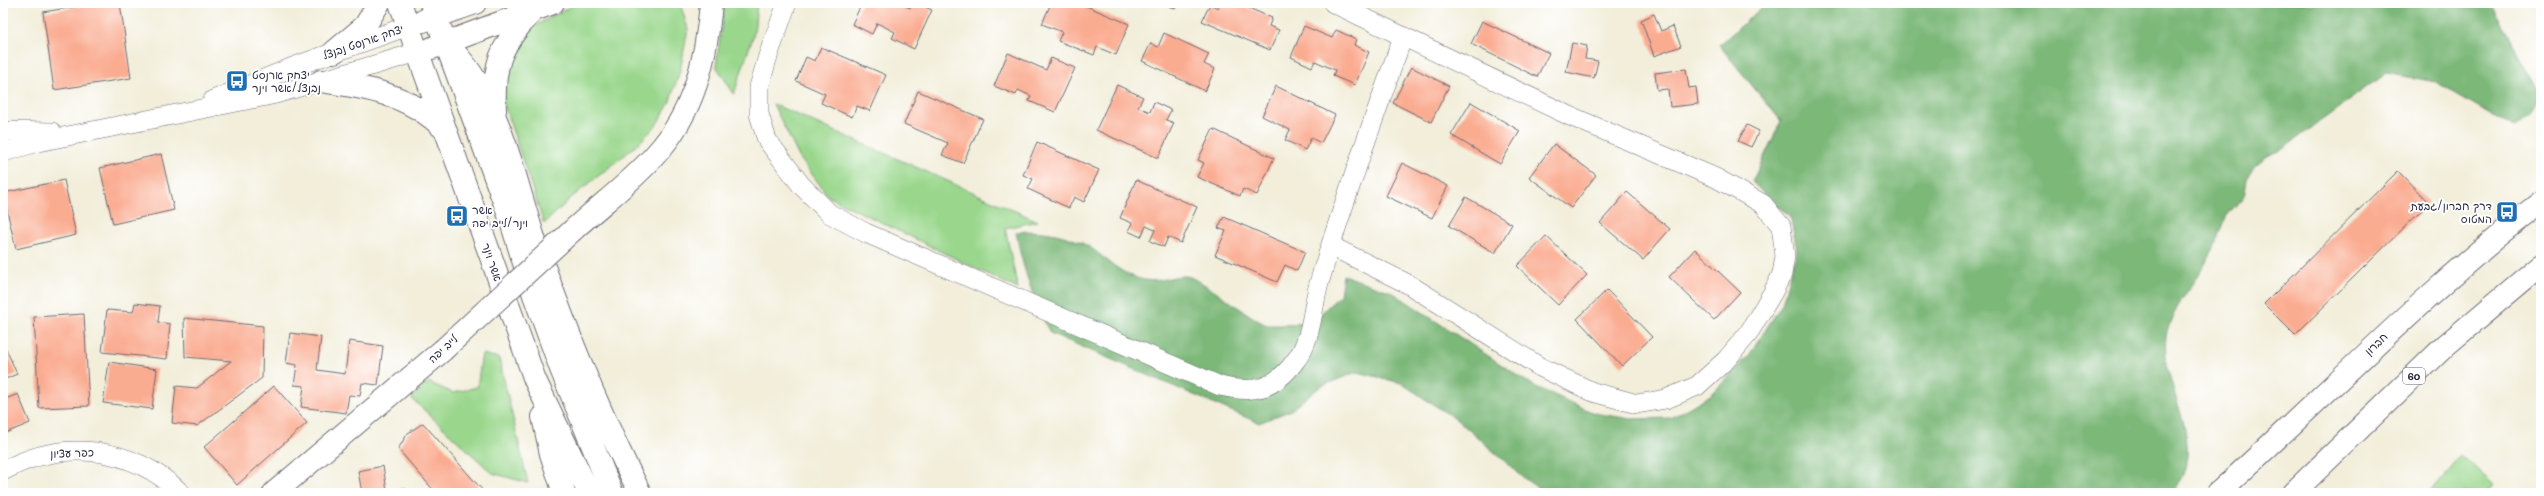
<svg xmlns="http://www.w3.org/2000/svg" width="2544" height="496" font-family="Mali,'Playpen Sans Hebrew',sans-serif">
  <rect width="100%" height="100%" fill="#fff"/>
  <filter id="ink" filterUnits="userSpaceOnUse"><feTurbulence type="fractalNoise" baseFrequency=".025" numOctaves="2"/><feDisplacementMap in="SourceGraphic" scale="8" xChannelSelector="R" yChannelSelector="G"/><feConvolveMatrix kernelMatrix="1 2 1 2 8 2 1 2 1" color-interpolation-filters="sRGB"/></filter>
  <filter id="wash" filterUnits="userSpaceOnUse"><feTurbulence type="fractalNoise" baseFrequency=".012" numOctaves="4" result="noise"/><feDisplacementMap in="SourceGraphic" scale="16" xChannelSelector="R" yChannelSelector="G"/><feGaussianBlur stdDeviation="0.9" result="paint"/><feColorMatrix in="noise" values="0 0 0 0 0 0 0 0 0 0 0 0 0 0 0 0 0 1.4 0 .05"/><feComposite in="paint" operator="in"/></filter>
  <g filter="url(#wash)">
    <rect width="100%" height="100%" fill="#f2eeda"/>
    <path fill="#9ad78c" stroke="#5e7c64" d="M577,3H680L688,29L680,71L669,104L655,127L637,145L571,198L544,224L502,99L509,53L529,29Z
      M725,3H757L754,33L734,94L716,66Z
      M773,104L1038,221L1005,228L1018,289L829,197L799,157Z
      M482,354L499,358L528,483L492,473L411,398L428,382L453,393L477,387Z
      M2461,455L2493,484L2486,493H2430Z"/>
    <path fill="#7bb878" stroke="#4e6d5a" d="M1767,3H2490L2541,95L2531,115L2514,128L2436,82L2386,73L2280,151C2268,154 2255,163 2249,174C2245,181 2247,191 2243,197C2239,203 2232,207 2228,213C2220,227 2216,243 2209,257C2197,280 2169,312 2166,337C2160,391 2212,443 2172,493H1545L1525,479L1460,422L1401,383L1378,377L1357,372L1321,386L1291,410L1259,423L1050,333C1034,300 1022,268 1016,232C1042,229 1072,235 1094,250C1107,260 1119,271 1134,277C1159,287 1175,272 1190,277C1209,284 1258,324 1268,325C1282,326 1297,323 1311,323L1340,295L1343,275L1392,292L1532,385L1594,413L1631,419L1671,418L1712,394L1750,354L1782,304L1797,250L1790,215L1775,205L1752,182L1781,121L1719,45Z"/>
    <g id="blocks">
      <path fill="#faac91" d="M99,3H120L131,78L54,90L43,12Z
        M862,3H899L910,8L912,3H916L932,10L914,49L892,38L895,32L877,23L872,34L852,24Z
        M1051,3H1079L1129,24L1116,55L1097,47L1094,55L1058,41L1062,32L1042,24Z
        M1162,3H1177L1175,9Z
        M1220,3H1237L1272,18L1269,26L1279,30L1270,50L1202,21L1210,4L1218,8Z
        M1654,14L1661,31L1673,26L1681,46L1654,56L1641,20Z
        M1482,21L1549,53L1537,77L1471,44Z
        M1304,26L1332,38L1336,30L1356,39L1354,45L1369,52L1355,85L1333,76L1335,70L1315,61L1312,67L1291,57Z
        M1164,33L1209,54L1204,64L1215,69L1205,91L1142,61L1151,43L1158,47Z
        M1572,43L1587,46L1585,59L1598,61L1594,78L1566,72Z
        M821,47L886,75L870,111L857,106L852,117L821,103L825,94L796,81L806,57L815,61Z
        M1008,53L1046,70L1051,58L1075,68L1055,112L1029,101L1031,96L1018,90L1016,95L994,86Z
        M1411,67L1449,86L1431,122L1393,103Z
        M1686,69L1689,88L1696,87L1698,104L1670,107L1668,89L1657,90L1655,73Z
        M1117,85L1143,97L1138,107L1150,112L1154,102L1171,110L1166,120L1174,123L1158,158L1096,130Z
        M1276,86L1335,115L1321,143L1311,138L1305,150L1285,140L1290,130L1262,116Z
        M918,91L983,119L963,163L942,155L948,143L904,124Z
        M1471,102L1520,131L1500,164L1451,135Z
        M1747,125L1759,131L1751,147L1738,141Z
        M1213,129L1274,158L1257,195L1243,189L1240,196L1197,177L1204,163L1198,160Z
        M1037,142L1099,170L1084,202L1074,197L1069,208L1028,189L1033,179L1023,175Z
        M1554,144L1596,175L1571,208L1529,177Z
        M161,154L174,210L113,224L100,168Z
        M1402,163L1448,186L1432,218L1386,196Z
        M2398,171L2429,203L2295,335L2264,304Z
        M64,180L76,235L16,249L3,193Z
        M1136,180L1197,207L1181,243L1168,237L1164,247L1150,241L1155,230L1146,226L1141,237L1128,231L1132,223L1120,218Z
        M1627,192L1670,229L1643,260L1600,223Z
        M1466,197L1512,224L1495,253L1449,226Z
        M1224,217L1305,252L1297,271L1285,265L1277,282L1215,255L1226,231L1218,228Z
        M1546,236L1587,275L1558,305L1517,266Z
        M1695,249L1740,292L1714,320L1669,277Z
        M1607,290L1652,337L1622,366L1577,319Z
        M135,303L160,306L158,322L170,324L167,359L102,352L107,310L133,312Z
        M84,314L89,406L39,408L34,317Z
        M184,318L263,326L262,378L197,426L172,423L176,386L197,388L231,361L185,357Z
        M290,333L321,337L317,370L345,374L349,341L383,346L378,385L362,383L360,396L349,395L346,413L301,407L304,386L294,385L297,365L286,363Z
        M3,342L17,374L3,380Z
        M109,362L157,369L152,409L103,403Z
        M274,386L307,423L237,485L204,447Z
        M18,394L30,423L3,434V400Z
        M423,423L485,493H436L398,449L408,433Z
        M383,466L387,491L405,488L406,493H362L358,471Z
        M58,490L69,492V493H53Z"/>
    </g>
  </g>
  <g filter="url(#ink)">
    <use href="#blocks" fill-opacity="0" stroke="#6b6973" stroke-width="1"/>
    <g fill="none" stroke-linecap="round" stroke-linejoin="round">
      <g stroke="#6b6973" stroke-width="20">
        <path id="minor" d="M787,3L768,56L759,87V114L767,140L801,185L830,214L866,233L1220,386C1254,394 1274,390 1296,360C1313,338 1312,305 1320,280C1344,198 1375,117 1403,36
          M213,100L293,67L408,26
          M3,131L52,132
          M3,152L38,142L276,94L418,52
          M1331,246L1408,284L1540,367L1593,392L1637,404L1666,399L1697,386L1726,360L1748,334L1773,292L1782,274L1785,256L1781,226L1763,204L1716,178L1570,116L1333,3
          M3,471C62,438 132,446 181,493"/>
      </g>
      <g stroke="#6b6973" stroke-width="24">
        <path id="secondary" d="M400,3L535,380L589,493
          M431,3L509,215L534,295L561,369L612,493
          M423,21L475,3
          M432,48L553,3
          M334,52L365,26L379,3
          M456,54C504,107 515,185 538,250C567,333 600,415 640,493
          M321,81C366,87 411,95 444,129
          M495,111C493,66 499,47 530,14
          M573,230C600,205 632,182 656,154C695,111 706,59 711,3
          M543,417L551,454L564,493
          M274,493L443,350"/>
      </g>
      <g stroke="#6b6973" stroke-width="24">
        <path id="trunk" d="M2218,493C2326,395 2426,291 2541,202
          M2293,493L2446,345L2541,265"/>
      </g>
      <use href="#minor" stroke="#fff" stroke-width="19"/>
      <use href="#secondary" stroke="#fff" stroke-width="22"/>
      <use href="#trunk" stroke="#fff" stroke-width="22"/>
      <g stroke="#6b6973" stroke-width="24" stroke-linecap="butt">
        <path id="secondary-bridge" d="M443,350L573,230"/>
      </g>
      <use href="#secondary-bridge" stroke="#fff" stroke-width="22"/>
    </g>
  </g>
  <defs>
    <g id="bus-square" transform="scale(1.15)"><rect x="-9" y="-9" width="18" height="18" rx="4" fill="#1f6fb2" stroke="#fff"/><path d="M-5-6H5V4H4V6H2V4H-2V6H-4V4H-5ZM-3.5-4V0h7V-4ZM-3.5 1.2v1.5H-2V1.2ZM2 1.2v1.5H3.5V1.2Z" fill="#fff"/></g>
  </defs>
  <g fill-rule="evenodd">
    <use href="#bus-square" x="237" y="81"/>
    <use href="#bus-square" x="2507" y="212"/>
    <use href="#bus-square" x="457" y="216"/>
  </g>
  <g text-anchor="middle" stroke-width="4" stroke-linejoin="round" paint-order="stroke">
    <rect fill="#fff" stroke="#646476" stroke-width="1" x="2403" y="368" width="22" height="16" rx="3"/>
    <g font-size="10" font-weight="bold" fill="#22223b">
      <text x="2414" y="380">60</text>
    </g>
    <g font-size="11" fill="#22223b" stroke="#fff">
      <text transform="translate(363 42) rotate(-19)" y="4">יצחק ארנסט נבנצל</text>
      <text transform="translate(492 262) rotate(71)" y="4">אשר וינר</text>
      <text transform="translate(2376 344) rotate(-44)" y="4">חברון</text>
      <text transform="translate(443 349) rotate(-42)" y="4">לייב יפה</text>
      <text transform="translate(72 453) rotate(-2)" y="4">כפר עציון</text>
    </g>
    <g font-size="11" fill="#22223b" stroke="#fff" text-anchor="start">
      <text x="252" y="79">יצחק ארנסט<tspan x="252" dy="13">נבנצל/אשר וינר</tspan></text>
      <text x="2492" y="210" text-anchor="end">דרך חברון/גבעת<tspan x="2492" dy="13">המטוס</tspan></text>
      <text x="472" y="214">אשר<tspan x="472" dy="13">וינר/לייב יפה</tspan></text>
    </g>
  </g>
  <rect width="2544" height="496" fill="none" stroke="#fff" stroke-width="16"/>
</svg>
